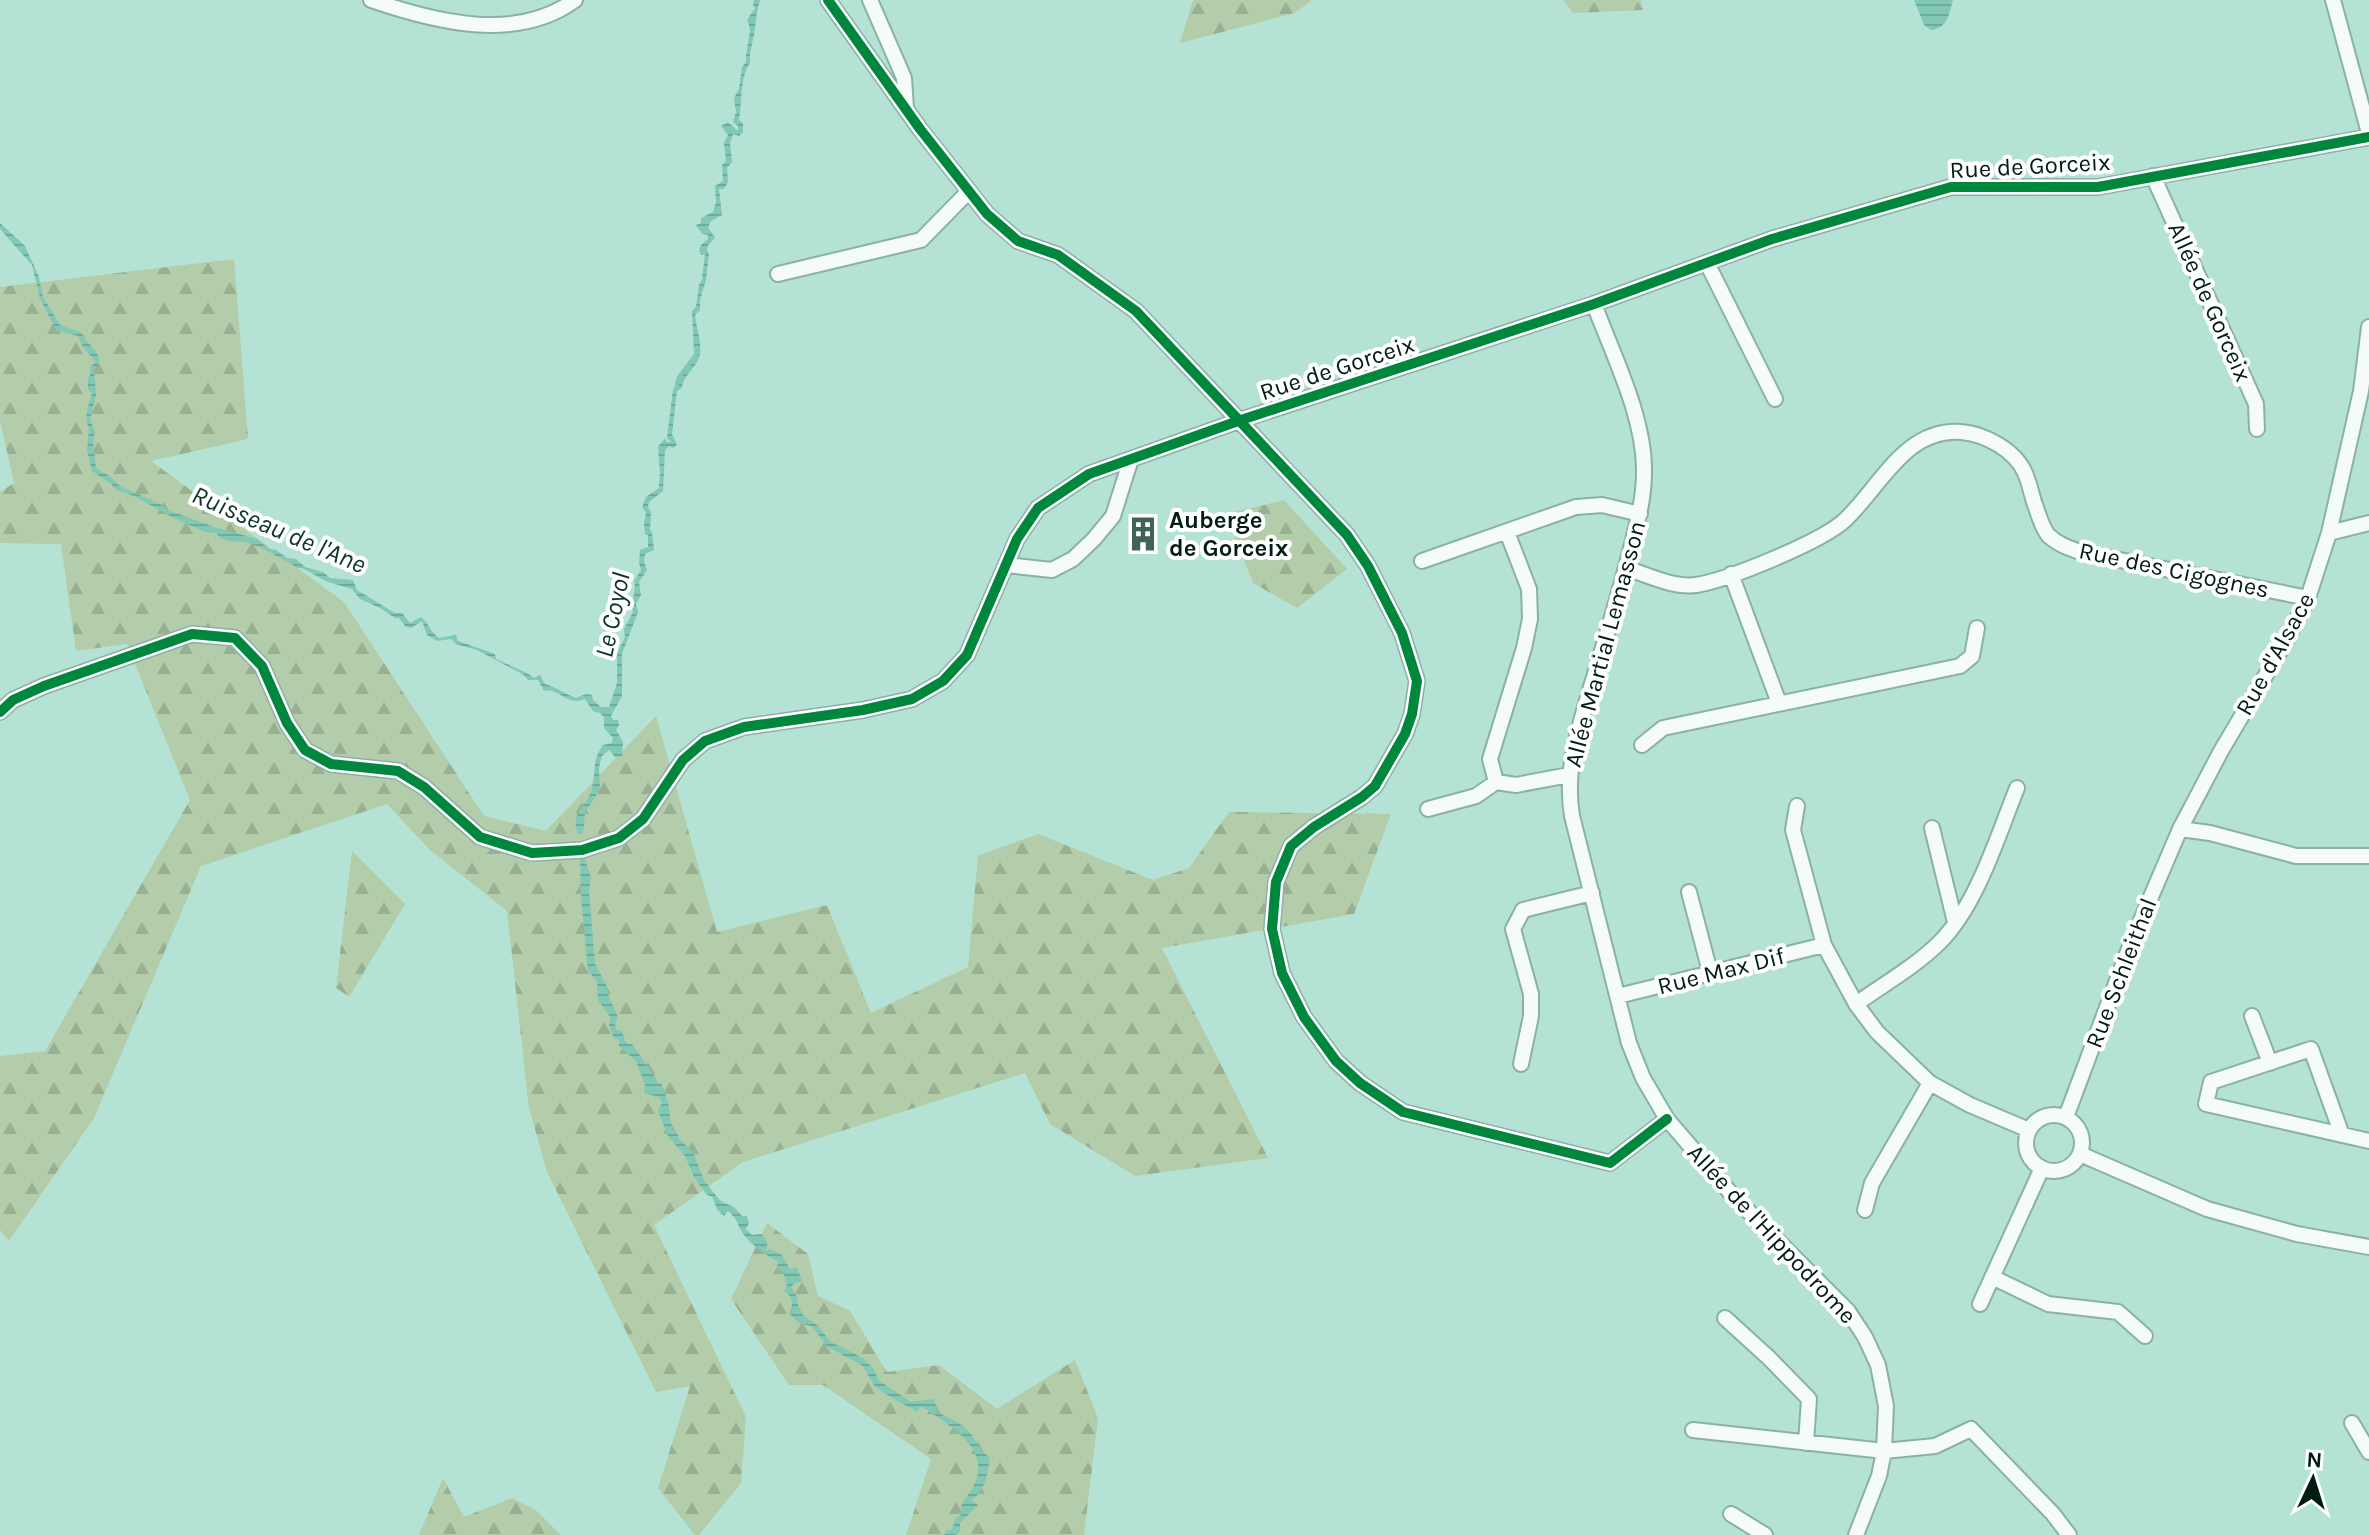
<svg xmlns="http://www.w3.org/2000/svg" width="2369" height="1535" font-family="Karla,sans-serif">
  <defs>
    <pattern id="forest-firs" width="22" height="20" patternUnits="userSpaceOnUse" patternTransform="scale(2)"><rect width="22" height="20" fill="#b3cca9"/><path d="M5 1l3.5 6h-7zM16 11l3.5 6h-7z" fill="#98af91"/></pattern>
    <pattern id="water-rules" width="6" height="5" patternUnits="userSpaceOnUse" patternTransform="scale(2)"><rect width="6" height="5" fill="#81c8b5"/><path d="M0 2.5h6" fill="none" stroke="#6eab9b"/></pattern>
  </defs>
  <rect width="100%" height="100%" fill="#b4e3d6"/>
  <path fill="url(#forest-firs)" d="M1193,0H1312L1295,13L1180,43Z
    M1563,0H1641L1643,10L1573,13Z
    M234,259L248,439L151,461L344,602L484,816L546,831L656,716L717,932L827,905L871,1013L968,967L978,856L1038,834L1153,880L1189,868L1229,812L1391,814L1354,914L1162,948L1268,1158L1135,1176L1050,1124L1025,1073L743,1162L654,1225L746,1417L741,1483L699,1535H695L658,1488L690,1386L656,1392L547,1172L529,1108L507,911L430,850L387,804L201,866L94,1118L9,1241L0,1230V1056L45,1051L190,800L127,644L76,651L61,544L0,543V492L14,483L0,421V287Z
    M1284,500L1347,569L1297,608L1253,583L1226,514Z
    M352,851L405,904L349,997L336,988Z
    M767,1223L808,1254L818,1296L850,1311L887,1372L939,1365L997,1409L1075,1360L1098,1418L1084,1535H906L931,1459L823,1385H789L731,1299Z
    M443,1478L464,1517L512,1498L537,1511L561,1535H419Z"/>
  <path fill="url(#water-rules)" d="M754,0H760C757,10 756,18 755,28C754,40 749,50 750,63C740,77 742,103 739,120L743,123V132L739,136L733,134L730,143L732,162L727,168L728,182L724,189H719L722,215L711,221L708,227L715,238L708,245L707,250L709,254L706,280L700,300V310L695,315C696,325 702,345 700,354C697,368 683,375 682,388L677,391L672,434L677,445L673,448L669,446L665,450L663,491L649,502L648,507L651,512L650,530L652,532L654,550L645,554L644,562L647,570L639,582L641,595L636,604L638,612L622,654V696L611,716L613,720H618L619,725L616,730L623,742L622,756L615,757L609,750L602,756L599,767L600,789L585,813L583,834H578C569,813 588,806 592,788C596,771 592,760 603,745L612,743L613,738L604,728V717L600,713L593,711L585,699C566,707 560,687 544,691L538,680H528L524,675L477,650L456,644L451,639L437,641L427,635L422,621L411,628L405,626L399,618H395L380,608L360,599L352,589L328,582L302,568H297C293,564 260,547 252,544C239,539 226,546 216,533L205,532L172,517L134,496L116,490L111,484L92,471L87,450L89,428C83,417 89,405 92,393L88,389V378L90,376V367L96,362L83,347L78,336L56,330L40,298L32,265L0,229V223L25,246L39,277L43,297L60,325L82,333C86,345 109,356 94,369L96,396L90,419L95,432L93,442L96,468L111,477L120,486L164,506L168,510L214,527L257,539L269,549L276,550L287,558L296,559L305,567L323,572L330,578L353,580L357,590L395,613H402L410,623L421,617C429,623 430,632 439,638L456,635L458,641L495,654L496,659L527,673L534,678L540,675L545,684C557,687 564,694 576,698L586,694L592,695L593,700L601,707H609L617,683V653L625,637L624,629L633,612C630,601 637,591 634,581L641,570L639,563L640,550L648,547V535L645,534L644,524L646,513L642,507L646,497L659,488L660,472L658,447L665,438L667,442H671L667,438L673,389L678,386L679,377L683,374L696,356L694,353L692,311L696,307L699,285L702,279L705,254L701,255L699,251L701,245L708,239V235L702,234L696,225L701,223V218L713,212L716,202L715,186L723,181L722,165L726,161L724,143L728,135L721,126L728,122L738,131V126L733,122L736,112L734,98L739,89L742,67L746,62C745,46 754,31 747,20L755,8L753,5Z
    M1914,0H1953C1949,14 1948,28 1931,30L1924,25Z
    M580,859H585L591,878L589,891L595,964L607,987L609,997L618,1017L615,1024L616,1029L622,1031L626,1044H632L656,1078L657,1083H661L668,1102L672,1129L679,1136L678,1138L693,1152L704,1180L717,1197L722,1202L734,1207L742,1216H747L749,1223L746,1229L752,1235L761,1234C768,1241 768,1243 766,1251L770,1249L782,1255L790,1269L797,1267L802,1281L794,1284L791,1287L797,1297L798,1305L803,1315L817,1325L831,1342L863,1358L873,1368L879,1381L911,1402L934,1399L937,1412C948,1418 960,1422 968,1431C977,1440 978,1449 990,1458C987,1474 986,1491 971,1500L978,1505L960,1523V1531L956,1535H944L947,1530H952L955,1519L962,1514L961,1506C967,1495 976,1486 978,1472C982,1442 944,1422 924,1408L920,1407L917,1412L884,1393L873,1384L863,1366L828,1347L811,1326L799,1323L789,1313C794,1305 793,1296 784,1291L787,1286L783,1272L777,1268L778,1261C766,1256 749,1243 742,1232C736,1222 739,1221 728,1211L724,1216L718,1211L712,1197L706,1194L694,1177L685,1156L668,1136L658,1111L662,1103L659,1097L644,1093L645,1085L636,1061L619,1046V1040L614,1038L609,1026L610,1017L598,1000L597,981L588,971L581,896Z"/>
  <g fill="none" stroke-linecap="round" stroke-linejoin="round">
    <path stroke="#81c8b5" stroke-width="4" d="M676,388L679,377L698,352"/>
    <g stroke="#8bb1a7" stroke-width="18">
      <path id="minor" d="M371,0C435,22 516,43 575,0
        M828,0L920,129L987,214L1018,241L1058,255L1136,311L1347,535L1368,566L1402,633L1417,681L1412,714L1405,734L1375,786L1362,797L1314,827L1291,846L1276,882L1272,929L1282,973L1304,1017L1336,1061L1360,1083L1403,1112L1610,1163L1667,1119
        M870,0L904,78L906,108
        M2333,0L2369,133
        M2153,176L2256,404L2257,429
        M1707,263L1775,399
        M778,274L921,240L969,191
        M1594,304C1613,355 1645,418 1644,472C1644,501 1636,528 1629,556C1617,603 1602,650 1588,697C1576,737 1565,774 1572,816L1629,1043L1643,1078L1667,1119L1734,1197L1848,1311L1865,1337L1878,1365L1886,1406L1884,1451L1935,1446L1971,1429L2053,1514L2069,1535
        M1507,532L1529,589L1530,619L1524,648L1490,759L1496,782L1516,785L1569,775
        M2329,533L2369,523
        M1422,561L1576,507L1602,505L1640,514
        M1006,565L1052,570L1073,559L1094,539L1113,516L1131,459
        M1626,568C1647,575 1674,588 1696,585C1728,580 1823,541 1845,520C1881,486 1905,428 1961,432C1985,434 2015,450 2025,473C2029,482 2031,492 2034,502C2038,512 2041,526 2048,535C2057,544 2069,548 2080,552L2308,598
        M1731,574L1779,703
        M0,712L13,700L44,686L192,634L235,638L262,666L287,723L305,750L331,764L398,771L424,787L480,837L532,853L582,850L619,838L643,819L683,760L705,741L744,727L863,710L912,699L943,681L967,655L1017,539L1038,508L1089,474L1241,420L1594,304L1772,239L1951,187H2098L2369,137
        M1642,745L1663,728L1960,666L1972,656L1977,628
        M1797,806L1793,830L1824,945L1856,1004L1877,1032L1930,1083L1970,1105L2029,1130
        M1428,809L1476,796L1496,782
        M1932,828L1955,922
        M2180,829L2210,833L2296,856H2369
        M1689,892L1710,972
        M1618,996L1824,945
        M1856,1004C1884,984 1916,966 1940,942C1977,905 1998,835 2017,788
        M2252,1016L2270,1063
        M1521,1064L1531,1016V994L1513,929L1523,910L1592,893
        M2026 1143a28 28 0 1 1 56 0a28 28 0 1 1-56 0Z
        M2066,1117L2130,946L2180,829L2221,751L2286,641L2308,598L2329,533L2361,391L2369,327
        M2342,1135L2311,1049L2211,1082L2206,1104L2369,1141
        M2080,1154L2207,1209L2297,1234L2369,1247
        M1865,1210L1872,1183L1930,1083
        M1992,1277L2048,1304L2118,1312L2145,1336
        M1980,1304L2042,1168
        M1725,1318L1769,1358L1809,1399L1806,1443
        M2352,1423L2369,1452
        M1693,1430L1884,1451L1879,1476L1856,1535
        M1731,1514L1765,1535"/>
    </g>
    <use href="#minor" stroke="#f4fbf9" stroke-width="14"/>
    <g stroke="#fff" stroke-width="15">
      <path id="cycleway" d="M828,0L920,129L987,214L1018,241L1058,255L1136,311L1347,535L1368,566L1402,633L1417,681L1412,714L1405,734L1375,786L1362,797L1314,827L1291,846L1276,882L1272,929L1282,973L1304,1017L1336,1061L1360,1083L1403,1112L1610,1163L1667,1119
        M0,712L13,700L44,686L192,634L235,638L262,666L287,723L305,750L331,764L398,771L424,787L480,837L532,853L582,850L619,838L643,819L683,760L705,741L744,727L863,710L912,699L943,681L967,655L1017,539L1038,508L1089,474L1241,420L1594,304L1772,239L1951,187H2098L2369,137"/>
    </g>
    <use href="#cycleway" stroke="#00873e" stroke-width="10"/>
  </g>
  <defs>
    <g id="building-bare" transform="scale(2.76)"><path d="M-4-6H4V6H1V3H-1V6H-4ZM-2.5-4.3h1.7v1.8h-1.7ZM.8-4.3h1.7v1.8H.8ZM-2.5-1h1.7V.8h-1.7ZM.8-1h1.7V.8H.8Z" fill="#406259" stroke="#fff" stroke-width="2.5" paint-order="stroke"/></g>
  </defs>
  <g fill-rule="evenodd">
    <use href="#building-bare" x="1143" y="534"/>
  </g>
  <g text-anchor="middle" stroke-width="8" stroke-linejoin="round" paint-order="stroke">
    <g font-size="24" fill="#011c15" stroke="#fff">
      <text transform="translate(2030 166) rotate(-3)" y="8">Rue de Gorceix</text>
      <text transform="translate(2210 302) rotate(66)" y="8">Allée de Gorceix</text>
      <text transform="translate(1337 368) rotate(-18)" y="8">Rue de Gorceix</text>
      <text transform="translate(2174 570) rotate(12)" y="8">Rue des Cigognes</text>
      <text transform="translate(1605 644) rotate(-75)" y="8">Allée Martial Lemasson</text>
      <text transform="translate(2275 654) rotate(-61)" y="8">Rue d'Alsace</text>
      <text transform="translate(1721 971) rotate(-14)" y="8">Rue Max Dif</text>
      <text transform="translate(2121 973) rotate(-69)" y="8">Rue Schleithal</text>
      <text transform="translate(1772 1234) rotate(47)" y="8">Allée de l'Hippodrome</text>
    </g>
    <g font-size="24" font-weight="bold" fill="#011c15" stroke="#fff" text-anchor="start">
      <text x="1169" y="528">Auberge<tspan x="1169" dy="28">de Gorceix</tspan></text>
    </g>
    <g font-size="26" font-style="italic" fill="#0d342b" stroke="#fff">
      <text transform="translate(279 529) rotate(23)" y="9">Ruisseau de l'Ane</text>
      <text transform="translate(612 615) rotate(-78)" y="9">Le Coyol</text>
    </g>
  </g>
  <g transform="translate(2313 1479) rotate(4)" stroke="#ffffff" stroke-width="6" paint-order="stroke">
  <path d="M0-6L14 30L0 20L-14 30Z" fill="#011c15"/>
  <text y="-12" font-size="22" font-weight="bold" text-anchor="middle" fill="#011c15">N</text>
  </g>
</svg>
